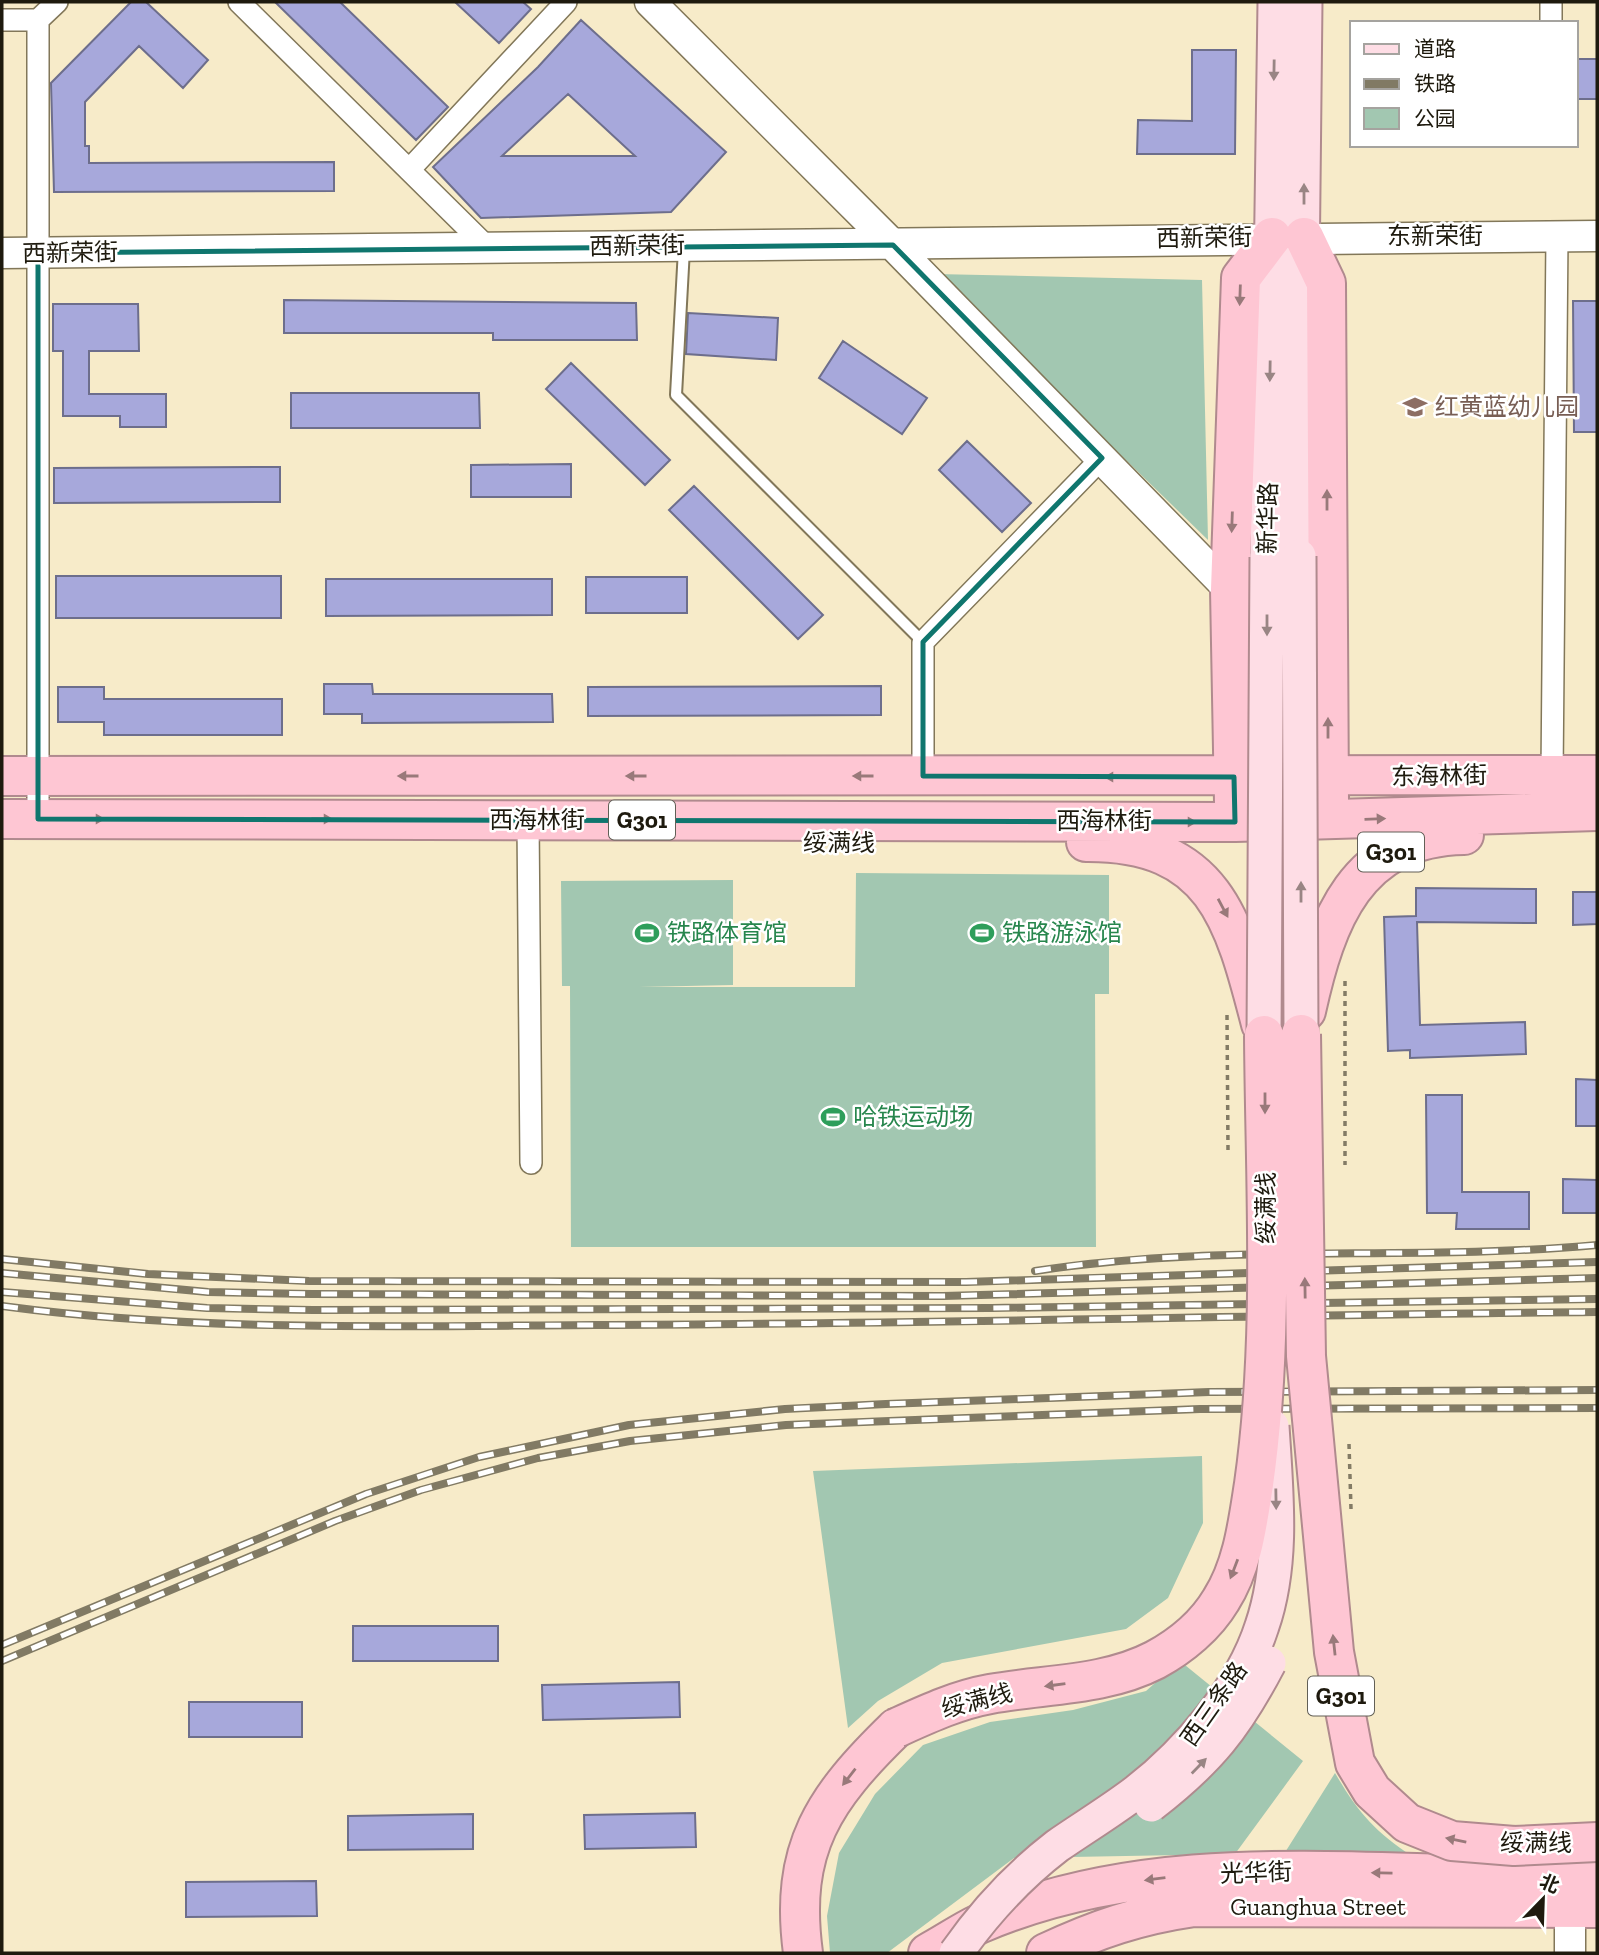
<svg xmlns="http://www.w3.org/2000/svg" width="1599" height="1955" font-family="'Zilla Slab','Noto Sans SC',serif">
  <rect width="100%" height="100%" fill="#f7ebc9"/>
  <path fill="#a2c7b1" d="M935,274L1202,280L1208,540Z
    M856,873L1109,875V994H1095L1096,1247H571L570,986H562L561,881L733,880V985L639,987H855Z
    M1202,1456L1203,1523L1168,1598L1126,1629L942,1663L878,1701L848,1728L813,1471Z
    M1180,1661L1303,1761L1235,1854L1014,1858L887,1953H830L827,1916L839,1853L875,1794L923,1745L990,1722L1073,1710L1146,1691Z
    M1335,1773C1357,1811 1375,1832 1412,1856L1284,1854Z"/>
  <path fill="#a7a8db" stroke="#6d6e8c" stroke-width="2" fill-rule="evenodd" d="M131,2H146L208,60L183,88L139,46L85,102V146H89V163L334,162V191L54,192L51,83Z
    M275,2H340L448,107L416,140Z
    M455,2H523L531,9L499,43Z
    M581,20L726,152L671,212L481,218L433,167L538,67ZM568,94L635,156H502Z
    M1192,50H1236L1235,154H1137L1138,120L1192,121Z
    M1576,59H1597V99H1576Z
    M284,300L636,303L637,340H493V333H284Z
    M1573,301H1597V432H1574Z
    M53,304H138L139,351H89V394H166V427H120V416H63V351H53Z
    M688,313L778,318L776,360L686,354Z
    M843,341L927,398L902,434L819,378Z
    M571,363L670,460L645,485L546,389Z
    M291,393H479L480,428H291Z
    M967,441L1031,503L1002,532L939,470Z
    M571,464V497H471V465Z
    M280,467V502L54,503V468Z
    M694,486L823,615L798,639L669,510Z
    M56,576H281V618H56Z
    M586,577H687V613H586Z
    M326,579H552V615L326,616Z
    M324,684H372L373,694H552L553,722L362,723V714H324Z
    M881,686V715L588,716V687Z
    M58,687H104V699H282V735H104V722H58Z
    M1416,888L1536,889V923L1417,922L1420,1025L1525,1022L1526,1054L1410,1058V1050L1388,1051L1384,917L1416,916Z
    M1573,892H1597V924L1573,925Z
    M1576,1079L1597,1080V1126H1576Z
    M1426,1095H1462V1192H1529V1229H1456L1457,1213H1427Z
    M1563,1179L1597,1180V1213H1563Z
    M353,1626H498V1661H353Z
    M679,1682L680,1717L543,1720L542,1685Z
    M189,1702H302V1737H189Z
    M695,1813L696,1847L585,1849L584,1815Z
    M473,1814V1849L348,1850V1816Z
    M316,1881L317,1916L186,1917V1882Z"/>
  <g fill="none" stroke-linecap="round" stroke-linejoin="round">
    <g stroke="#827759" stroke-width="14">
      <path id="lane" d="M684,249L676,395L923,642"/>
    </g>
    <g stroke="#827759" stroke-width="24">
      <path id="street" d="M239,2L488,248
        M2,20H38L57,2
        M38,20V819
        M1551,23V2
        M409,170L566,2
        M1552,775L1557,236
        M923,776V642L1102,458
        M528,820L531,1163"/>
    </g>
    <g stroke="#827759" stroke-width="33">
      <path id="secondary" d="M650,2L893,245L1230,590
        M2,253L1597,236
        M1570,1908V1953"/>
    </g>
    <g stroke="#b08a8e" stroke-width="37">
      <path id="primary" d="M1299,556L1305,2
        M1267,557L1275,2"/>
    </g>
    <g stroke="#b08a8e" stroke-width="42">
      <path id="highway" d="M1304,237L1326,283L1329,801
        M2,776L1597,775
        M1234,802L1230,590L1241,278L1272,237
        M2,819L1235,822L1597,811
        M1086,842C1214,841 1234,919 1261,1024
        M1306,1011C1326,920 1356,837 1464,835
        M803,1953C789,1848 824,1798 896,1728
        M928,1953C945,1944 962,1932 979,1924C1174,1840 1392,1883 1597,1874
        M1046,1953C1097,1929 1139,1915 1194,1907L1597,1908"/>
    </g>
    <path stroke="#837b65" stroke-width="3.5" stroke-dasharray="5 5" stroke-linecap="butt" d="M1345,981V1165
      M1227,1015L1228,1150
      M1349,1444L1351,1509"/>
    <use href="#lane" stroke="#fff" stroke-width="10"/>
    <use href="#street" stroke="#fff" stroke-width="21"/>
    <use href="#secondary" stroke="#fff" stroke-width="30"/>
    <use href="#primary" stroke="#fedde5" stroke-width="33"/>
    <use href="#highway" stroke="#fec6d3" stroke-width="38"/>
    <g stroke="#817a64" stroke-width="8">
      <path id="rail" d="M2,1259L148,1274L309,1281L966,1282L1597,1262
        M1035,1271C1221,1242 1410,1262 1597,1245
        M2,1273L208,1292L312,1294L943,1296L1597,1278
        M2,1292L207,1308L313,1310L992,1308L1597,1299
        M2,1306C198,1332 397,1326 595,1325C929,1324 1263,1315 1597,1312
        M2,1645L366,1494L479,1457L629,1425L785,1409L886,1404L1209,1392L1597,1390
        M2,1661L335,1521L421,1490L538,1458L630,1441L786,1425L1200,1409L1597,1408"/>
    </g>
    <use href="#rail" stroke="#fff" stroke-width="5" stroke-dasharray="16" stroke-linecap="butt"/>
    <g stroke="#b08a8e" stroke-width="37" stroke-linecap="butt">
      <path id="primary-bridge" d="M1299,556L1301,1034
        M1264,1035L1267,557
        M1151,1805C1209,1760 1235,1728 1269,1663
        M956,1953C984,1913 1018,1876 1057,1846C1083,1828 1111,1811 1136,1792C1187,1752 1242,1689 1262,1626C1284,1562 1276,1491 1272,1426"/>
    </g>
    <g stroke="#b08a8e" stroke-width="42" stroke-linecap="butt">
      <path id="highway-bridge" d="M1301,1034L1306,1356L1334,1652L1355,1763L1372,1791L1407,1823L1452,1841L1514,1846L1597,1842
        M896,1728C927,1714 957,1700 990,1694C1045,1684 1105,1686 1155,1660C1181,1646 1206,1625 1221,1600C1243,1566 1248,1522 1254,1484C1275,1336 1265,1184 1264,1035"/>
    </g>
    <use href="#primary-bridge" stroke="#fedde5" stroke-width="33"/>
    <use href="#highway-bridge" stroke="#fec6d3" stroke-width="38"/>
  </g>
  <defs><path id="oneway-solid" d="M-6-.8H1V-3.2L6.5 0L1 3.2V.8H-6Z" transform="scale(1.75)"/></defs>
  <g fill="#998584">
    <use href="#oneway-solid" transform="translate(1274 70) rotate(91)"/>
    <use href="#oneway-solid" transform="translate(1304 194) rotate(-90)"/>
    <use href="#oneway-solid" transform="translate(1270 371) rotate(91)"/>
    <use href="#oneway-solid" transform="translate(1267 625) rotate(90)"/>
    <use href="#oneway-solid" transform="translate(1301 892) rotate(-90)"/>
    <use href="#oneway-solid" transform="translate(1276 1499) rotate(89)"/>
    <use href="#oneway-solid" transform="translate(1199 1766) rotate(-46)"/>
  </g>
  <g fill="#99797a">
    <use href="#oneway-solid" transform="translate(1240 295) rotate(92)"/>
    <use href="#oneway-solid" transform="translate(1327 500) rotate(-90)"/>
    <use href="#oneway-solid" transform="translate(1232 522) rotate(92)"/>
    <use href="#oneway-solid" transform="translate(1328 728) rotate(-90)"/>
    <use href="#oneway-solid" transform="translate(408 776) rotate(-180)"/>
    <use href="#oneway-solid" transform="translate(636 776) rotate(-180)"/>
    <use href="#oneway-solid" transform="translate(863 776) rotate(-180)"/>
    <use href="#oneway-solid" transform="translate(1115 777) rotate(-180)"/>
    <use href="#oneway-solid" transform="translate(94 819)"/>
    <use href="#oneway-solid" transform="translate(322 819)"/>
    <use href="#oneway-solid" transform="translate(1375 819) rotate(-2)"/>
    <use href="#oneway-solid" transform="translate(1186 822)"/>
    <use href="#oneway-solid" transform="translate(1223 908) rotate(62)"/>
    <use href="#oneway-solid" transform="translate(1265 1103) rotate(90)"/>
    <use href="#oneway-solid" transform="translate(1305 1288) rotate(-91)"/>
    <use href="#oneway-solid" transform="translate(1234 1569) rotate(111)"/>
    <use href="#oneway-solid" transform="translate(1334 1645) rotate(-96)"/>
    <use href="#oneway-solid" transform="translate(1055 1685) rotate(172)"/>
    <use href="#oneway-solid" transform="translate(849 1777) rotate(128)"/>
    <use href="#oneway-solid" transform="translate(1456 1840) rotate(-169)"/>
    <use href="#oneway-solid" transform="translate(1382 1873) rotate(-179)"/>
    <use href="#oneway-solid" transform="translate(1155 1879) rotate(173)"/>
  </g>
  <path fill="none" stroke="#0f766e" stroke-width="5" stroke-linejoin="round" d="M893,245L1102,458L923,642V776L1234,777L1235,822L38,819V253Z"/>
  <defs>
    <g id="school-bare" transform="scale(1.89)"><path d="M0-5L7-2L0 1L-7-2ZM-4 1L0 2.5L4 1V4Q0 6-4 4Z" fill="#8d6e63" stroke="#fff" stroke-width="2.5" paint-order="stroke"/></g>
    <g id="stadium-bare" transform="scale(1.89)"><path d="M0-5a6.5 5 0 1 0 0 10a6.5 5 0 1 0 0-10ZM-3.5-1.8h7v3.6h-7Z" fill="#2e9e5b" stroke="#fff" stroke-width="2.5" paint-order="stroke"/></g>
  </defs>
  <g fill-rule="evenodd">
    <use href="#school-bare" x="1415" y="407"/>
    <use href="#stadium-bare" x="647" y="933"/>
    <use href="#stadium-bare" x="982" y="933"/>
    <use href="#stadium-bare" x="833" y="1117"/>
  </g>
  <g text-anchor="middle" stroke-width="5" stroke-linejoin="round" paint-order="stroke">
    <g fill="#fff" stroke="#625f56" stroke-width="2">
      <rect x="609" y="800.5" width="66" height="39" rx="5"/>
      <rect x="1358" y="832.5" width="66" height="39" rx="5"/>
      <rect x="1308" y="1676.5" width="66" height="39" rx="5"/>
    </g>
    <g font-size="23" font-weight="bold" fill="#1e1a0e">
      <text x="642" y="828">G301</text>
      <text x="1391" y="860">G301</text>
      <text x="1341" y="1704">G301</text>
    </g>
    <g font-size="24" fill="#1e1a0e" stroke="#fff">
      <text x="1435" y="244">东新荣街</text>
      <text transform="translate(1204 238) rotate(-1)" y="8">西新荣街</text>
      <text transform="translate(637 246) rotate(-1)" y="8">西新荣街</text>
      <text transform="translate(70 253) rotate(-1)" y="8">西新荣街</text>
      <text transform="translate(1268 518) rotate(-89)" y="8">新华路</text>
      <text transform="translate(1439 776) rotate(-1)" y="8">东海林街</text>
      <text x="537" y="828">西海林街</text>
      <text x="1104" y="829">西海林街</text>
      <text x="839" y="851">绥满线</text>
      <text transform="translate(1266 1208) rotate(-90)" y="8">绥满线</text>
      <text transform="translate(977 1701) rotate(-14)" y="8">绥满线</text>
      <text transform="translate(1214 1704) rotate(-55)" y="8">西三条路</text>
      <text x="1536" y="1851">绥满线</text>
      <text transform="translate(1256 1873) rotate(-2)" y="8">光华街</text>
      <text x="1318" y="1915">Guanghua Street</text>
    </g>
    <g font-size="24" fill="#785e54" stroke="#fff" text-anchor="start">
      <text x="1435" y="415">红黄蓝幼儿园</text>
    </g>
    <g font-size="24" fill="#27864d" stroke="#fff" text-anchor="start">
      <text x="667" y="941">铁路体育馆</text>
      <text x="1002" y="941">铁路游泳馆</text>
      <text x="853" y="1125">哈铁运动场</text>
    </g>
  </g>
  <rect width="1599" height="1955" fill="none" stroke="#1e1a0e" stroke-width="7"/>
  <rect x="1350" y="21" width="228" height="126" fill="#ffffff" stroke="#a5a39f" stroke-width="2"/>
  <rect x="1364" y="44" width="35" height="10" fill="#fedde5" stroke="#a5a39f" stroke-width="2"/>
  <text x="1414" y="56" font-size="21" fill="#1e1a0e">道路</text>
  <rect x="1364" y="79" width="35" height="10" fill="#817a64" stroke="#a5a39f" stroke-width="2"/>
  <text x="1414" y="91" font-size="21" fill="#1e1a0e">铁路</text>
  <rect x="1364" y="108" width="35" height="21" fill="#a2c7b1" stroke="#a5a39f" stroke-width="2"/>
  <text x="1414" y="126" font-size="21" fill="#1e1a0e">公园</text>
  <g transform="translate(1543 1899) rotate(23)" stroke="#ffffff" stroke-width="5" paint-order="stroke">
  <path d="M0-5L12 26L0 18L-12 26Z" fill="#1e1a0e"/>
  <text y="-10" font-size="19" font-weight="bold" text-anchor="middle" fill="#1e1a0e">北</text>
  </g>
</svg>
